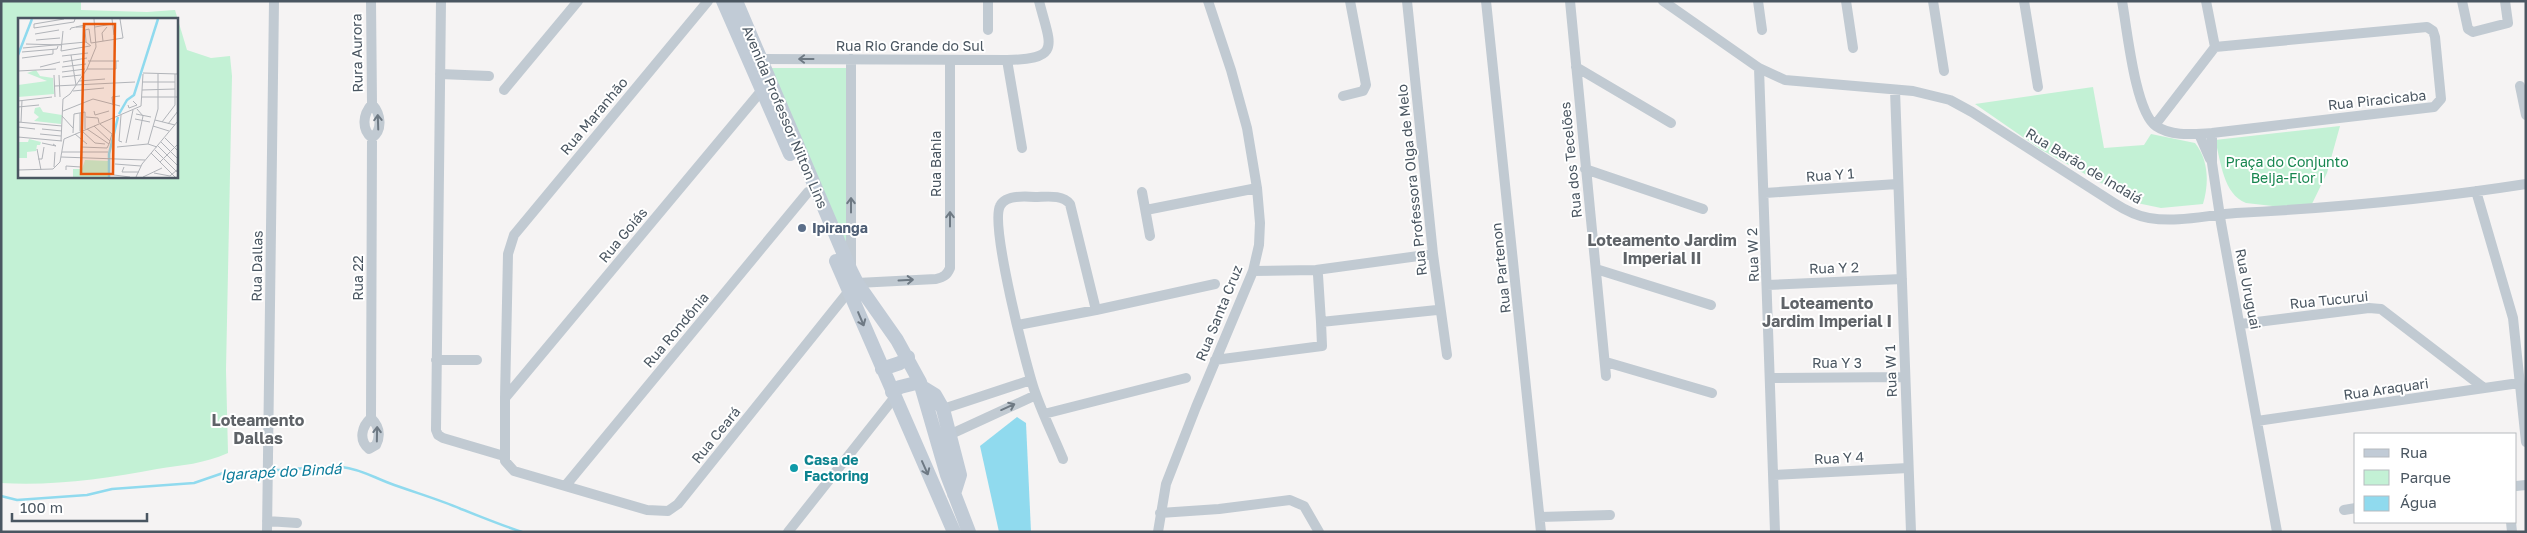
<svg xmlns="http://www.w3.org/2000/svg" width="2527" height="533" font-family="'Golos Text',sans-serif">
  <rect width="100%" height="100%" fill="#f5f3f3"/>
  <path fill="#c3f1d5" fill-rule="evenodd" d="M1,1H81V10L147,12L175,10L187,50L211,58L230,56L232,76L226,370L228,453C203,464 183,465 157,469C106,479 53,486 1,483ZM19,19H176V176H19Z
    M766,68H846L850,266Z
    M2093,87L2104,148L2144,145L2151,134L2195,143C2209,160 2209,184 2203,204L2161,208L2137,203L2040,149L1975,104Z
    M2340,126L2327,173L2309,210L2246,203C2223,194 2221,161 2215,140Z"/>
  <path fill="#90daee" d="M1017,417L1026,423L1031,532H999L980,446Z"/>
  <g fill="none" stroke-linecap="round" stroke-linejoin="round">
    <path stroke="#90daee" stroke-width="2.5" d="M269,470C294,471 317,465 342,467C360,469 373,477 389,483C413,492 438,499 461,509C482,517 501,525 522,532
      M1,496L17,500L87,495L112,489L194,483L226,472L264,470"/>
    <path stroke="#c1cad2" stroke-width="10" d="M371,1L372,104
      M441,1L436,430L438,435L443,438L504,456
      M988,1V30
      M1407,1L1433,254L1447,355
      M1486,1L1541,532
      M1570,1L1606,376
      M1663,1L1759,68L1785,80L1913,91L1950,100L1972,112L2114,203C2125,210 2136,216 2149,218C2178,223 2207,215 2236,213C2333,208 2430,199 2526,184
      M1758,1L1762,30
      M1846,1L1853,48
      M1933,1L1944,71
      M2024,1L2038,87
      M2122,1C2127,28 2135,112 2156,126C2172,137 2194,134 2212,133L2434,107L2441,99L2435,37L2433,31L2427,27L2215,47
      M2462,1L2468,29L2473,32L2508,23L2505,1
      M761,59L1007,60C1063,59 1050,45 1039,1
      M851,59V265
      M1007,60L1022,148
      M1576,67L1671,123
      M1759,68L1775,532
      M440,74L489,76
      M2520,86L2526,115
      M504,90L578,1
      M762,90L505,398V461L514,471L647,510L668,511L678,504L849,291
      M1895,90L1911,532
      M1343,96L1363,91L1366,85L1350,1
      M2155,125L2215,47L2206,1
      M2212,133V163L2221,223L2277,532
      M2199,134L2210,159
      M372,138C383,130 381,114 372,104
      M1585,169L1703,209
      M2476,191L2513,318L2526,442
      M1142,192L1150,236
      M1765,193L1897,184
      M1146,210L1257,188
      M1596,269L1711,305
      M1253,271L1316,270L1433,254
      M1318,275L1321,322
      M857,283L936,279C944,277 947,275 950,268V60
      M1767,285L1902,279
      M2241,324L2369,308L2381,309L2484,388
      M1018,325L1096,310L1215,284
      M436,360H477
      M1215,360L1322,346L1321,322L1437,310
      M1606,362L1712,393
      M1770,378L1904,377
      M505,398L508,254L514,235L708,1
      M943,409L1031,380
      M1044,414L1186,378
      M371,418C362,426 358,440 369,449L376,445C381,435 379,426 371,418L372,138C361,129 363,114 372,104
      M2257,421L2519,383
      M949,435L1036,395
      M1063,459C1054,437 1043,415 1035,392C1026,366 990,225 1000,206C1005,195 1024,196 1035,197C1046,197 1062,194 1070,204L1096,310
      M1773,475L1908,468
      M566,485L808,192
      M2516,486L2526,485
      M2344,510L2356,508
      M1160,513L1219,509L1290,500L1304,506L1319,532
      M1540,517L1610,515
      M267,521L297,523
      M2511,522L2512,532
      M267,532L274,1
      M788,532L894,398
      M1158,532L1166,484L1196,407L1253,271L1259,245L1260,223L1257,188L1247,128L1231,70L1208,1"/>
    <path stroke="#c1cbd6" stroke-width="14" d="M723,1L790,154
      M736,1L851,271L857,283L897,340L920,382L947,475L969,532
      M836,261L954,532
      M882,369L900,363L908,357
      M922,387L935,395L943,409L960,475L954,494
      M892,392L900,387L920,382"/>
  </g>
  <defs><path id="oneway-shaft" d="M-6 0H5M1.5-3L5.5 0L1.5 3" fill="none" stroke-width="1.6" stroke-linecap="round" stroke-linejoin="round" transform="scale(1.25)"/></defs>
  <g stroke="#6e7983">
    <use href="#oneway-shaft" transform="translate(806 59) rotate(180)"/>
    <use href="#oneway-shaft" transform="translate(378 122) rotate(-92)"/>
    <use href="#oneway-shaft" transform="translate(851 205) rotate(-90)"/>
    <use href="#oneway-shaft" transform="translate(950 219) rotate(-90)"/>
    <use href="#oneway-shaft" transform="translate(906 280) rotate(-3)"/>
    <use href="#oneway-shaft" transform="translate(1008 407) rotate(-24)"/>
    <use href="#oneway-shaft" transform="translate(377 434) rotate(-89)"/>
  </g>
  <g stroke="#6e7984">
    <use href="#oneway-shaft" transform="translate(861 319) rotate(67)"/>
    <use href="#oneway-shaft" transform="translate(925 468) rotate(66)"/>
  </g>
  <circle fill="#5c6f8a" stroke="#fff" stroke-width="2" cx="802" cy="228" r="5"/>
  <circle fill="#0f9aa8" stroke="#fff" stroke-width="2" cx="794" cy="468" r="5"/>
  <g text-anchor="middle" stroke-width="4" stroke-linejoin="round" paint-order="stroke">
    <g font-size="14" fill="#4a5661" stroke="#fff">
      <text x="910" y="51">Rua Rio Grande do Sul</text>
      <text transform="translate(357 53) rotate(-91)" y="5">Rura Aurora</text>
      <text transform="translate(2377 100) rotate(-6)" y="5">Rua Piracicaba</text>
      <text transform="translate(594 116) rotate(-50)" y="5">Rua Maranhão</text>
      <text transform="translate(785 117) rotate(67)" y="5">Avenida Professor Nilton Lins</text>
      <text transform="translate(1571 160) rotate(-96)" y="5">Rua dos Tecelões</text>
      <text transform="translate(936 164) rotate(-90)" y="5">Rua Bahia</text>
      <text transform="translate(2084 166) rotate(31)" y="5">Rua Barão de Indaiá</text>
      <text transform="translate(1830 175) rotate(-4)" y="5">Rua Y 1</text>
      <text transform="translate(1412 180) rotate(-96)" y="5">Rua Professora Olga de Melo</text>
      <text transform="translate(623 235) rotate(-50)" y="5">Rua Goiás</text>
      <text transform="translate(1753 255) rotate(-92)" y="5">Rua W 2</text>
      <text transform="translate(257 266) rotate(-89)" y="5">Rua Dallas</text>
      <text transform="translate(1501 268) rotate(-96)" y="5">Rua Partenon</text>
      <text transform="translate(1834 268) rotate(-2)" y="5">Rua Y 2</text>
      <text transform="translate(358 278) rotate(-90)" y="5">Rua 22</text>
      <text transform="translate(2248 289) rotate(79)" y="5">Rua Uruguai</text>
      <text transform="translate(2329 300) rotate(-6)" y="5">Rua Tucurui</text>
      <text transform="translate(1219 313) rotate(-68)" y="5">Rua Santa Cruz</text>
      <text transform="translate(676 330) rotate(-50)" y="5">Rua Rondônia</text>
      <text x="1837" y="368">Rua Y 3</text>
      <text transform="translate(1891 371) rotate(-92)" y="5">Rua W 1</text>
      <text transform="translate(2386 389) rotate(-8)" y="5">Rua Araquari</text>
      <text transform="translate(716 435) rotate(-51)" y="5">Rua Ceará</text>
      <text transform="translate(1839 458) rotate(-3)" y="5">Rua Y 4</text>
    </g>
    <g font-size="14" fill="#17864f" stroke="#fff">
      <text x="2287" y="167">Praça do Conjunto<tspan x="2287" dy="16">Beija-Flor I</tspan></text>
    </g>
    <g font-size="14" font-weight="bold" fill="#4e5e75" stroke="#fff" text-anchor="start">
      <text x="812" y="233">Ipiranga</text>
    </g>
    <g font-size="14" font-weight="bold" fill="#0d838f" stroke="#fff" text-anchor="start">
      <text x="804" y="465">Casa de<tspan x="804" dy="16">Factoring</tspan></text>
    </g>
    <g font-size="15" font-style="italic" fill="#0c7c9b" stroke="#fff">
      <text transform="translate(281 472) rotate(-3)" y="5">Igarapé do Bindá</text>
    </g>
    <g font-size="16" font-weight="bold" fill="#5f6368" stroke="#fff">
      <text x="1662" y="246">Loteamento Jardim<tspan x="1662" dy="18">Imperial II</tspan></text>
      <text x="1827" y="309">Loteamento<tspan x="1827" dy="18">Jardim Imperial I</tspan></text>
      <text x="258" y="426">Loteamento<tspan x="258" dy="18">Dallas</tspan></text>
    </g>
  </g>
  <g transform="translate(18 18)">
    <rect width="160" height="160" fill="#f5f3f3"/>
    <path d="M18,52L22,58L35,60L36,76L0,79V67L29,63L9,55ZM22,89L25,94L44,97L43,106L16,103L21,99L16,95L17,90ZM11,121L23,124L22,127H19L18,133L9,134V140H1L0,147V124H10ZM67,142L90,143L91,159H55V151H64Z" fill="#c3f1d5"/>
    <path fill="none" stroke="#90daee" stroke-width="2.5" d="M0,37L14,1M101,96L109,82L116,77L140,1M91,159V136L100,99"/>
    <path fill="none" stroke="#b1b4b9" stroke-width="1" d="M46,1L16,6V10L56,4L57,1M94,1L96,17M77,9L94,6M52,12L53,10L58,9L62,8L67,7V9H58M45,13L43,33L72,28M17,16L41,12M18,22L42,20M85,23L84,15L89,9M68,24L67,12L71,11L73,25M73,25L105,20L102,1M8,26L43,27M5,30L68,24L73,28M4,34L39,31L40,28M53,37L58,67M44,38L70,35M4,40L35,36V31M70,43H101M45,44L69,40M22,49L42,44M44,49L68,46M69,51H98V43M0,53L38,51M44,54L67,51M125,55L160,56M36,57L37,79M41,57L42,79M44,59L63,57M61,63L87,61M125,64H157M37,68L117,64M124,72L157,71M55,73L86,70M124,79H160M0,83L34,79M95,87L94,79L102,78M110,87L111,90L119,87L115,83M0,89L21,87M119,91L125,98L120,122M45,93L75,81L102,88M76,93L77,97L91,93M118,96L133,99M103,97L101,123L104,124M44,98L55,110M68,99L80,100L81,105M117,101L132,104M137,102L157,107M0,104L44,108M3,104L4,82M144,104L157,87V56M150,106L160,93M76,108L92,123M135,108L151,113M0,109L17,111M24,111L44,113M69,111L91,126L94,116L82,106M62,113V95M64,113L77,125L87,126M55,115L56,96L67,94V111M22,116L43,118M57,116L69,126M0,119L44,123M147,120L160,133M43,123L45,81L52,76L69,51L78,29L76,1M143,124L160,141M24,125L38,128L35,126M108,125L115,92M130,126L140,91V56M140,128L160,148M63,129L89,130L91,126M99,129L130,126L139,129M19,131L23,152M137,132L160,155M44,134H90M133,135L157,159M43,139L127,142M20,141H24L26,129M142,144L160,126M97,146L123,148M36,149L37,134M106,149L104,154H121M0,152L35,151L42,144L46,121L123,88L125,56M48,152V148L63,149M136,155L152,158L160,151M96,157L112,159M118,159L124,146L160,103M125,159L144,150"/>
    <path fill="#e8590c" fill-opacity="0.15" stroke="#e8590c" stroke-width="2.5" d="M66,6H97L95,156H63Z"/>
    <rect width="160" height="160" fill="none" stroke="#4a5661" stroke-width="2.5"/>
  </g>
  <rect width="2527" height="533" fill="none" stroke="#4a5661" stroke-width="5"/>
  <rect x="2354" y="433" width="162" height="90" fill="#ffffff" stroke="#b7bbc0"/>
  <rect x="2364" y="449" width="25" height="8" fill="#c1cbd6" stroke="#b7bbc0"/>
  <text x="2400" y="458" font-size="15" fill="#4a5661">Rua</text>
  <rect x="2364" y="470" width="25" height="15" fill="#c3f1d5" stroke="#b7bbc0"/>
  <text x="2400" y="483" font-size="15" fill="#4a5661">Parque</text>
  <rect x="2364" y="496" width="25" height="15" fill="#90daee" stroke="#b7bbc0"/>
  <text x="2400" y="508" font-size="15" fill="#4a5661">Água</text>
  <path d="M12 513v8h135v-8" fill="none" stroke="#4a5661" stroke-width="2.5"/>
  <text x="20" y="513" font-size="15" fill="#4a5661" stroke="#ffffff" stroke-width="4" paint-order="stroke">100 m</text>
</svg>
